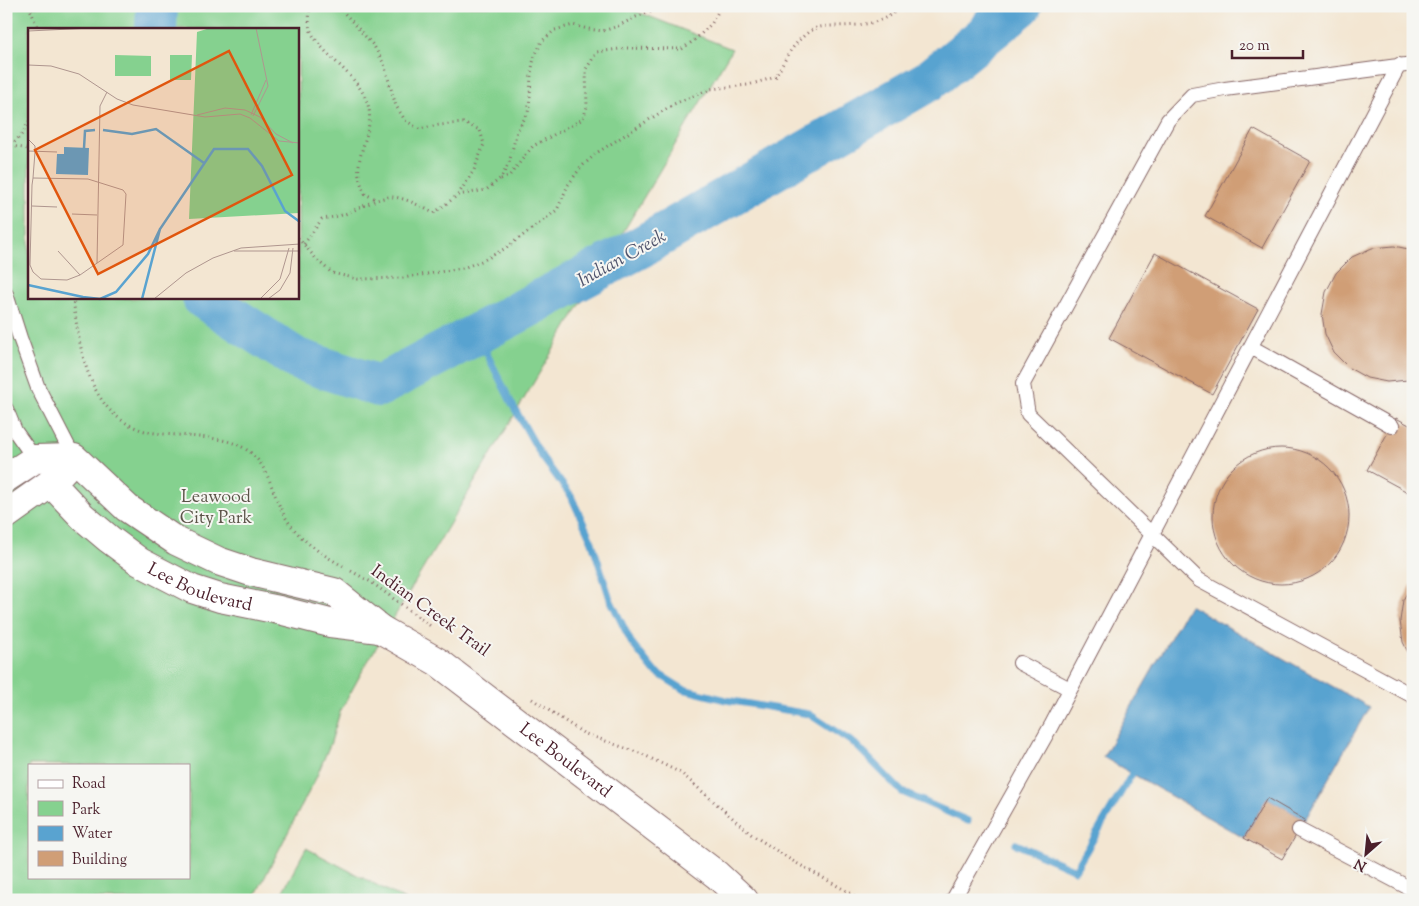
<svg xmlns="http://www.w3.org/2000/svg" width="1419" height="906" font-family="'Sorts Mill Goudy',serif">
  <rect width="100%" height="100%" fill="#f6f6f2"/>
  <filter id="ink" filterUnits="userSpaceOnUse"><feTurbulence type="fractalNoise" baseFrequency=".02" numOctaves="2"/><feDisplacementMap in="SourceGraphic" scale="10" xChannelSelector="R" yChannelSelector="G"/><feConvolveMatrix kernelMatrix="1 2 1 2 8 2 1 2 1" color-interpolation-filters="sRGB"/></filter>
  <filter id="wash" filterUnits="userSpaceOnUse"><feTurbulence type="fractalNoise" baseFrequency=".0096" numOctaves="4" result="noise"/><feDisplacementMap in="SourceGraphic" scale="20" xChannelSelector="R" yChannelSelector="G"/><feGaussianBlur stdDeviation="1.12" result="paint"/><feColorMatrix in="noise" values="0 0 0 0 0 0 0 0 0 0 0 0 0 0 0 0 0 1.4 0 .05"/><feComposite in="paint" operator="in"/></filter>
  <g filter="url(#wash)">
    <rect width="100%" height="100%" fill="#f3e6d2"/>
    <path fill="#85d18f" stroke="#68785d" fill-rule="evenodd" d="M6,6H623L732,49L364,668L340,712L331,742L316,778L253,900H6ZM29,29H298V298H29ZM29,765H189V877H29Z
      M306,848L405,900H278Z"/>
    <path fill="#59a3d0" stroke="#52617e" d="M1189,605L1369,707L1305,820L1267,798L1244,838L1103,757Z"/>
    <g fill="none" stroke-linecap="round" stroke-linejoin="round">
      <path stroke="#59a3d0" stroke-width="7" d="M930,80L985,6
        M477,334L512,404L542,457L571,496L592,542L610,599L631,642L654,671L683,689L726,700L809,714L855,744L902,792L968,821
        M1016,844L1075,870L1132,774"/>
      <path stroke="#59a3d0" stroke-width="42" d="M156,29L157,6
        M203,298L297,359L379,386L639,248L930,80L1021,6"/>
    </g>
    <g id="blocks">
      <path fill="#d09e76" d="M1253,129L1310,161L1262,248L1205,216Z
        M1394,246L1413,250V378L1408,380L1387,382L1367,378L1349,368L1334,353L1325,334L1322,314L1326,292L1336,273L1352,257L1372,248Z
        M1155,253L1258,309L1212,394L1109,338Z
        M1396,418L1413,427V495L1367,470Z
        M1213 516a68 68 0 1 1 136 0a68 68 0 1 1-136 0Z
        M1413,582V662L1403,642L1400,621L1403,600Z
        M1267,798L1305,820L1282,859L1244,838Z"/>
    </g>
  </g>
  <g filter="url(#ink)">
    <use href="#blocks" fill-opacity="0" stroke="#856565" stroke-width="1"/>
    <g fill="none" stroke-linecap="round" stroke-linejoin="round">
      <g stroke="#856565" stroke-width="16">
        <path id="service" d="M1413,64L1225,89L1192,95L1168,120L1023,384L1028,414L1199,580L1413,696
          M6,294L20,338L38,388L74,458
          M1251,347L1392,426
          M6,409L15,431L37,462
          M1020,663L1070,689
          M1299,830L1413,890
          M953,900L1051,726L1399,65"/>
      </g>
      <g stroke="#856565" stroke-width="30">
        <g id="tertiary">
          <path id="s1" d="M6,478L35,459L74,458L127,508L176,541L218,561L251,572L334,592L380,629L438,662L717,875L744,900"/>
          <path id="s2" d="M51,483L83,517L109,539L140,562L192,589L220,598L279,610L330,623L380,629"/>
          <path d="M6,515L51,483L64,469"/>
        </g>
      </g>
      <path stroke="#856565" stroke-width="3" stroke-dasharray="1 4" stroke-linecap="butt" d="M29,6L38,29
        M310,6C310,13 308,23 310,29C320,55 360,75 368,105C375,129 356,151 359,176C360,182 363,189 365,194L376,199
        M449,6L452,8L463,6
        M11,146L23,133L29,121
        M6,147L11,146L29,149
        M501,179L509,176L533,146L583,119L587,107L586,69L597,52L627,48L682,49L696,39L712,23L721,6
        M458,195L486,190L501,178L509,163L517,131L528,113L530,97L531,73L534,58L542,41L555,30L573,25L588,29L603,31L618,26L636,17L667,6
        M298,238L318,261L332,273L358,279L403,278L463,268L484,260L506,248L557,210L568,185L581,167L598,152L674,104L710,89L748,85L776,77C785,59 795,39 814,29C820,26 830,26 837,26C864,25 881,25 902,6
        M304,244L322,219C329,218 335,217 342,215C355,211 381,195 393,197C407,198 421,207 434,213L458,195L474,170L484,144L480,130L463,123L439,125L419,129L405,120L396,106L384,64L374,46L338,6
        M73,298C79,345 87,411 139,429C154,435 172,434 188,436C207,438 230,438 247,450C268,464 271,490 282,511C295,537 319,553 343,566
        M351,571L371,582L432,627
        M532,699L583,733L642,754L681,773L751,834L791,860L852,894L856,900"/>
      <use href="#service" stroke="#fff" stroke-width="14"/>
      <use href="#tertiary" stroke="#fff" stroke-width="28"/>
    </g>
  </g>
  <g text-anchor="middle" stroke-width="4" stroke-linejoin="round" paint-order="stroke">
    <g font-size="18" fill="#5c5449" stroke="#f6f6f2">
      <text x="216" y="502">Leawood<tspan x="216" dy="21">City Park</tspan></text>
    </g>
    <g font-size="18" fill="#4a1f2b" stroke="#f6f6f2">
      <text dy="6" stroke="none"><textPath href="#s2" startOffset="185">Lee Boulevard</textPath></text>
      <text transform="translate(431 610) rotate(36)" y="6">Indian Creek Trail</text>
      <text dy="6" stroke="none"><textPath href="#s1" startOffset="659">Lee Boulevard</textPath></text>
    </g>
    <g font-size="19" font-style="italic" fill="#50546d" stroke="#f6f6f2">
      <text transform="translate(621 257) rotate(-29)" y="7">Indian Creek</text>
    </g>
  </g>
  <g transform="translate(28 28)">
    <rect width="271" height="271" fill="#f3e6d2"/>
    <path d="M182,0H271V185L161,191L169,4ZM87,27L123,28V48H87ZM142,27H164L163,52H142Z" fill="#85d18f"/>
    <path d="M36,119L61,120L60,147L28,146L29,126H36Z" fill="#59a3d0"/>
    <path fill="none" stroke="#59a3d0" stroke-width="2.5" d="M75,102L104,106L128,101L176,135M56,120L57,103L67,102M0,257L55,269L72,271L88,264L120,226L132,201L186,121H220L234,138L257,183L272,194M114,271L132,201"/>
    <path fill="none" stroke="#af968f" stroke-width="1" d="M0,3L64,0M0,37L23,38L51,46L89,71L105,77L177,89L212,86L222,90L251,113L272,115M169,87L197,80L217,82L232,89L248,106L265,115M223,87L238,52M225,88L240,58L228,0M0,111L7,118V124L5,150L4,157L2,237L5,244L13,251L39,252L52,247L95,217L98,166L95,162L60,151L5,150M0,123L29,124M4,178L29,179M44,186L69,187M30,223L52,247M206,223H272M69,235L72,78L79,64M126,271L158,245L185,230L213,220L272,216M232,271L252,251L261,220M240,271L252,262L262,245L265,220"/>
    <path fill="#e0560e" fill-opacity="0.15" stroke="#e0560e" stroke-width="2.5" d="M201,23L264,147L70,246L7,122Z"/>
    <rect width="271" height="271" fill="none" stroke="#4a1f2b" stroke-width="2.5"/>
  </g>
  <rect width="1419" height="906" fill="none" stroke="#f6f6f2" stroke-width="25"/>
  <rect x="28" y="764" width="162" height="115" fill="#f6f6f2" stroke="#b1a0a2"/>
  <rect x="38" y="780" width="25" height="8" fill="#ffffff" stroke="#b1a0a2"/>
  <text x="72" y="788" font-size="15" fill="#4a1f2b">Road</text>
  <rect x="38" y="801" width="25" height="15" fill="#85d18f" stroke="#b1a0a2"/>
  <text x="72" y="814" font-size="15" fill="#4a1f2b">Park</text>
  <rect x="38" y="826" width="25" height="15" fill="#59a3d0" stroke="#b1a0a2"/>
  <text x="72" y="838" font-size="15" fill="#4a1f2b">Water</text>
  <rect x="38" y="851" width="25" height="15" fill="#d09e76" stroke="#b1a0a2"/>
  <text x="72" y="864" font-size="15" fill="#4a1f2b">Building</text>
  <g transform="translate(1366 854) rotate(207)" stroke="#f6f6f2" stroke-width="4" paint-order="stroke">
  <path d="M0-4L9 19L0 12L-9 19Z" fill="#4a1f2b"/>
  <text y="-8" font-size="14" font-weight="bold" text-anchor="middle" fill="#4a1f2b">N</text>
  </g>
  <path d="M1232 50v8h71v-8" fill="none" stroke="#4a1f2b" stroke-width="2.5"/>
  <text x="1239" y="50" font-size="15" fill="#4a1f2b" stroke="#f6f6f2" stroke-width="4" paint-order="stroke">20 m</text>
</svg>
